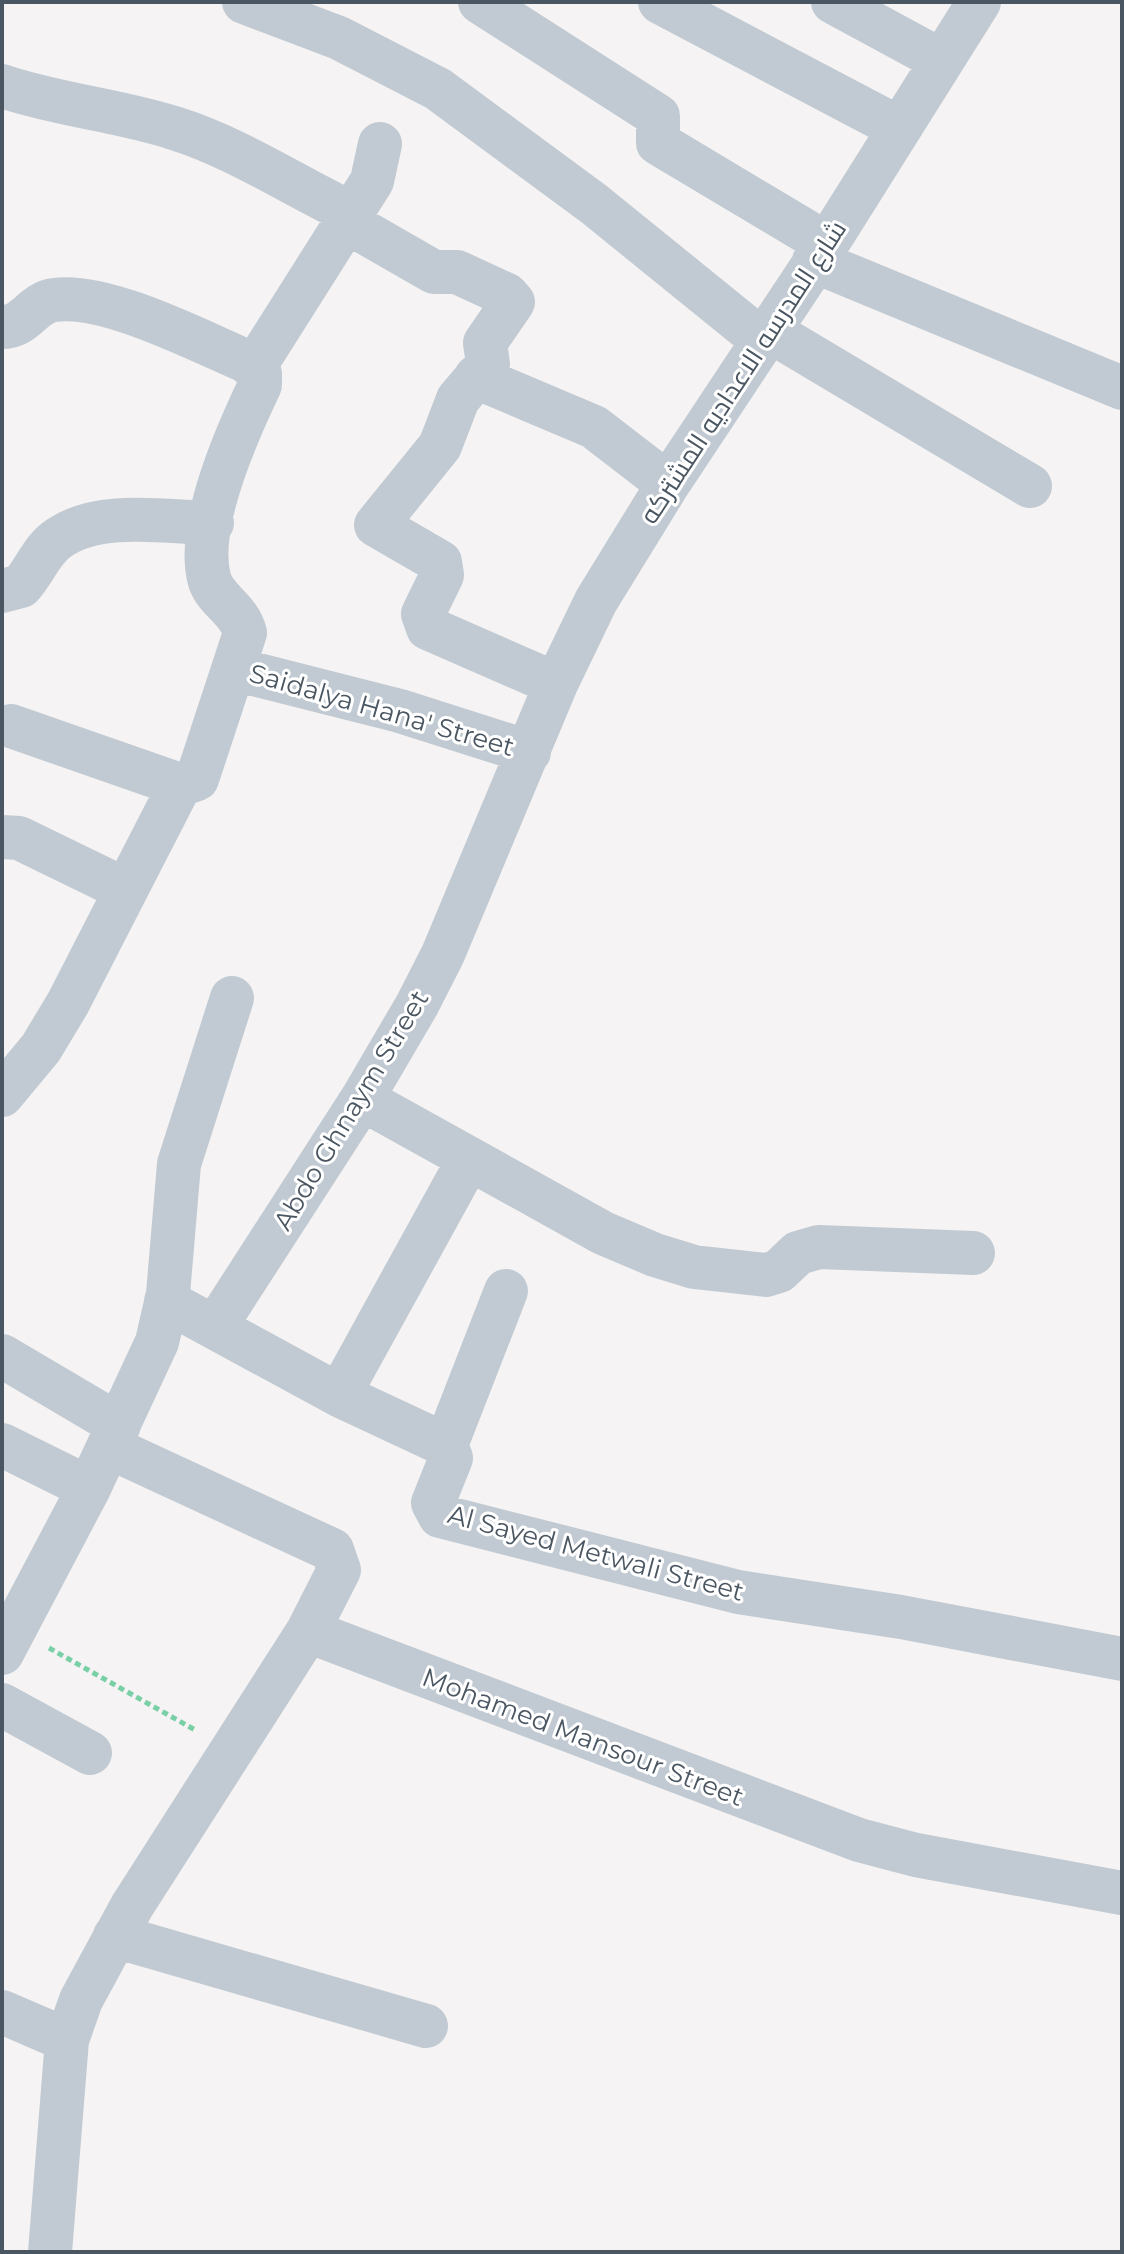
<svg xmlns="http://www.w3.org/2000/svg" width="1124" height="2254" font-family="Montserrat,Cairo,sans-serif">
  <rect width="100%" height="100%" fill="#f5f3f3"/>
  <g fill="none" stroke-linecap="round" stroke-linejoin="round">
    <path stroke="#7ad0a6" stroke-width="5" stroke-dasharray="6 4" stroke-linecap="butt" d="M49,1648L197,1731"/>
    <path stroke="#c1cad2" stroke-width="44" d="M244,2L339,38L438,89L594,204L763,341
      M480,2L658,116V143L827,244
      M660,2L899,128
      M833,2L942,61
      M2,86C58,105 118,110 174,128C232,146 285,180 339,207L347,222L434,272H457L507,295L513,302L485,343L488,364L458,399L440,446L376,525L440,562L442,575L423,614L428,628L556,684
      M814,261L1122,388
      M2,327C26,327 32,303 54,300C105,292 199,341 246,361L260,374V385C237,433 196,525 209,578C214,600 239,608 245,633L197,779L180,785L11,726
      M768,330L1030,486
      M255,366L372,181L380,144
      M476,377L594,427L668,484
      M2,591L21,586C35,571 41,550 59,538C100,510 165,522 212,523
      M234,669L400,711L529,752
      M2,837L19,838L126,890
      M2,1095L41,1048L68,1003L180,785
      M362,1099L603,1233L655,1255L694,1267L766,1275L779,1271L798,1253L819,1247L973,1253
      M166,1301L339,1395L446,1445L451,1458L433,1503L440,1516L738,1592L901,1617L1122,1659
      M215,1327L362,1099L417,1005L443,954L556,684L596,601L668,484L827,244L979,2
      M2,1356L119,1425
      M339,1395L469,1159
      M2,1445L89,1488
      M446,1445L506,1291
      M308,1631L859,1840L916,1855L1122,1893
      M2,1653L89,1488L157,1342L168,1294L179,1164L232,998
      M2,1705L90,1753
      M115,1936L426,2026
      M2,2012L67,2040
      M50,2252L67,2040L81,2000L132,1906L308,1631L339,1570L332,1550L109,1447"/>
  </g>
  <g text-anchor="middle" stroke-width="6" stroke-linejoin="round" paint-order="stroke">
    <g font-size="26" fill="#4a5661" stroke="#fff">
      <text transform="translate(743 372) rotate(-57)" y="9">شارع المدرسه الاعداديه المشتركه</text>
      <text transform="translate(382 710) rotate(16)" y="9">Saidalya Hana' Street</text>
      <text transform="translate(351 1110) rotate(-59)" y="9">Abdo Ghnaym Street</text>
      <text transform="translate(596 1553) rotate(15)" y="9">Al Sayed Metwali Street</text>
      <text transform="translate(583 1737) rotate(21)" y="9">Mohamed Mansour Street</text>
    </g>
  </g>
  <rect width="1124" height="2254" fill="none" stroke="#4a5661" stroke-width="8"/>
</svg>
